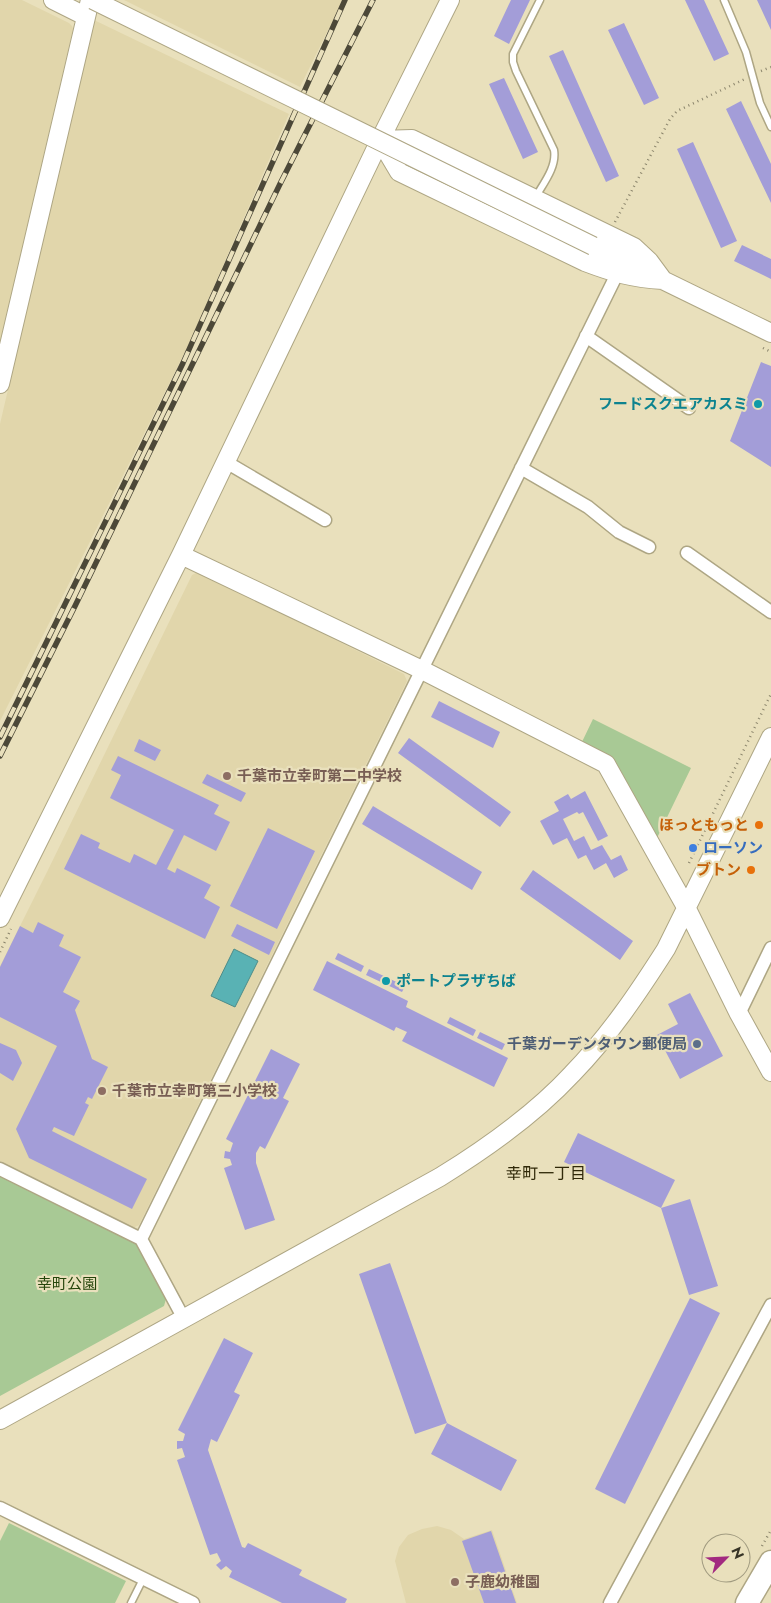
<svg xmlns="http://www.w3.org/2000/svg" width="771" height="1603" font-family="Jost,'Noto Sans JP',sans-serif">
  <rect width="100%" height="100%" fill="#e9e0bc"/>
  <path fill="#e1d6ab" d="M0,0H22L69,23L72,26L73,29L0,342Z
    M124,0H343L300,87Z
    M94,20L289,114L189,344L0,721V424Z
    M198,572L404,674L407,681L139,1225L133,1228L0,1164V966L47,872L94,896L47,872L192,575Z
    M437,1526L451,1530L464,1539L492,1530L517,1603H406L395,1561L399,1547L408,1535L422,1529Z"/>
  <path fill="#a8c995" d="M593,719L691,768L656,840L581,744Z
    M0,1176L137,1244L166,1299L164,1306L0,1396Z
    M9,1523L126,1581L115,1603H0V1541Z"/>
  <path fill="#59b2b4" stroke="#4e8c89" d="M234,949L258,961L235,1007L211,996Z"/>
  <path fill="#a39dd8" d="M511,0H530L509,44L494,36Z
    M685,0H704L729,54L714,61Z
    M757,0H771V30Z
    M624,23L659,98L644,105L608,30Z
    M563,50L619,176L606,182L549,56Z
    M504,78L538,152L523,159L489,84Z
    M741,101L771,164V203L726,109Z
    M693,142L737,241L721,248L677,149Z
    M742,245L771,259V279L734,261Z
    M761,362L771,366V467L730,441Z
    M439,701L500,732L493,748L431,717Z
    M409,738L511,812L500,827L398,753Z
    M139,739L161,750L155,761L134,751Z
    M118,756L219,805L214,814L230,822L216,851L184,835L167,869L175,873L177,868L211,885L204,898L220,907L205,939L64,869L81,834L100,843L98,848L130,863L134,854L156,865L174,830L110,798L121,775L111,770Z
    M207,774L246,793L241,802L202,783Z
    M585,791L608,836L598,841L583,812L579,814L577,812L563,819L574,841L584,836L591,850L602,845L611,860L621,855L628,870L614,878L606,863L594,870L586,855L578,859L567,838L553,845L540,821L559,811L554,802L568,794L571,799Z
    M373,806L482,872L472,890L362,824Z
    M268,828L315,851L277,929L230,906Z
    M533,870L633,941L620,960L520,889Z
    M38,922L64,935L59,946L81,957L63,992L80,1001L75,1010L92,1059L108,1067L92,1099L88,1097L85,1103L89,1105L74,1136L54,1127L52,1131L147,1179L132,1209L29,1158L16,1129L57,1046L0,1017V967L20,926L33,933Z
    M237,924L275,942L269,955L231,936Z
    M338,953L364,966L361,972L335,959Z
    M327,961L408,1001L406,1007L508,1058L494,1087L402,1041L407,1032L396,1027L394,1031L313,990Z
    M369,969L405,986L402,992L366,975Z
    M690,993L723,1056L680,1079L657,1035L678,1024L668,1004Z
    M450,1017L476,1030L473,1036L447,1023Z
    M480,1032L505,1044L502,1050L477,1038Z
    M0,1043L16,1050L22,1063L13,1081L0,1073Z
    M271,1049L300,1064L283,1098L289,1101L265,1149L260,1146L256,1153V1163L275,1220L245,1230L224,1168L232,1165L230,1159L224,1158L225,1151L230,1152L233,1143L226,1139Z
    M578,1133L675,1180L661,1208L564,1162Z
    M690,1199L718,1286L689,1295L661,1208Z
    M390,1263L447,1423L517,1460L501,1491L431,1454L447,1423L415,1434L359,1274Z
    M690,1298L720,1313L625,1504L595,1489Z
    M224,1338L253,1353L234,1392L240,1395L217,1442L211,1439L208,1450L242,1547L245,1548L248,1543L302,1570L299,1575L347,1599L345,1603H282L229,1577L232,1571L226,1566L221,1570L216,1565L221,1561L217,1553L210,1555L177,1460L185,1457L182,1448L177,1449V1441H183L185,1434L178,1430Z
    M491,1531L516,1603H484L462,1541Z"/>
  <g fill="none" stroke-linecap="round" stroke-linejoin="round">
    <g stroke="#aea684" stroke-width="9">
      <path id="lane" d="M724,0L746,52L760,103L771,127
        M535,198C543,184 557,167 554,150L516,71L513,62V54L540,0
        M131,1603L143,1579"/>
    </g>
    <g stroke="#aea684" stroke-width="15">
      <path id="street" d="M586,336L689,408
        M226,462L325,520
        M521,468L588,507L619,532L649,547
        M687,553L771,612
        M739,1014L771,948
        M0,1169L141,1239L184,1319
        M141,1239L617,274
        M0,1508L193,1603
        M610,1603L771,1305"/>
    </g>
    <g stroke="#aea684" stroke-width="20">
      <path id="secondary" d="M53,0L85,16
        M412,139L634,247L649,261L663,280C632,278 614,273 585,262L399,172L380,140Z
        M593,246L771,333
        M0,384L90,0
        M181,555L422,670L606,764L686,907L739,1014L771,1072
        M0,918L181,555L380,140L450,0
        M0,1420L440,1177C487,1148 534,1115 572,1074C609,1036 638,993 666,949L771,737"/>
    </g>
    <g stroke="#aea684" stroke-width="25">
      <path id="highway" d="M747,1603L771,1562"/>
    </g>
    <path stroke="#8b856c" stroke-width="2.5" stroke-dasharray="1 4" stroke-linecap="butt" d="M761,71L771,67
      M615,222L670,119L677,111L745,79
      M763,348L771,352
      M689,863L771,694
      M0,952L11,929
      M762,1546L771,1530"/>
    <use href="#lane" stroke="#fff" stroke-width="6"/>
    <use href="#street" stroke="#fff" stroke-width="12"/>
    <use href="#secondary" stroke="#fff" stroke-width="18"/>
    <use href="#highway" stroke="#fff" stroke-width="22"/>
    <g stroke="#4c4838" stroke-width="5.5">
      <path id="rail" d="M0,737L183,363L345,0
        M0,756L75,606L280,184L373,0"/>
    </g>
    <use href="#rail" stroke="#e9e0bc" stroke-width="4" stroke-dasharray="11" stroke-linecap="butt"/>
    <g stroke="#aea684" stroke-width="20" stroke-linecap="butt">
      <path id="secondary-bridge" d="M93,0L593,246"/>
    </g>
    <use href="#secondary-bridge" stroke="#fff" stroke-width="18"/>
  </g>
  <g fill="#0f9aa8" stroke="#e9e0bc" stroke-width="2">
    <circle cx="758" cy="404" r="5"/>
    <circle cx="386" cy="981" r="5"/>
  </g>
  <g fill="#8d6e63" stroke="#e9e0bc" stroke-width="2">
    <circle cx="227" cy="776" r="5"/>
    <circle cx="102" cy="1091" r="5"/>
    <circle cx="455" cy="1582" r="5"/>
  </g>
  <g fill="#e8710a" stroke="#e9e0bc" stroke-width="2">
    <circle cx="759" cy="825" r="5"/>
    <circle cx="751" cy="870" r="5"/>
  </g>
  <circle fill="#3f7fe0" stroke="#e9e0bc" stroke-width="2" cx="693" cy="848" r="5"/>
  <circle fill="#5c6f8a" stroke="#e9e0bc" stroke-width="2" cx="697" cy="1044" r="5"/>
  <g text-anchor="middle" stroke-width="4.5" stroke-linejoin="round" paint-order="stroke">
    <g font-size="15" font-weight="bold" fill="#0d838f" stroke="#e9e0bc" text-anchor="end">
      <text x="748" y="409">フードスクエアカスミ</text>
      <text x="396" y="986" text-anchor="start">ポートプラザちば</text>
    </g>
    <g font-size="15" font-weight="bold" fill="#785e54" stroke="#e9e0bc" text-anchor="start">
      <text x="237" y="781">千葉市立幸町第二中学校</text>
      <text x="112" y="1096">千葉市立幸町第三小学校</text>
      <text x="465" y="1587">子鹿幼稚園</text>
    </g>
    <g font-size="15" font-weight="bold" fill="#c56008" stroke="#e9e0bc" text-anchor="end">
      <text x="749" y="830">ほっともっと</text>
      <text x="741" y="875">ブトン</text>
    </g>
    <g font-size="15" font-weight="bold" fill="#366cbe" stroke="#e9e0bc" text-anchor="start">
      <text x="703" y="853">ローソン</text>
    </g>
    <g font-size="15" font-weight="bold" fill="#4e5e75" stroke="#e9e0bc" text-anchor="end">
      <text x="687" y="1049">千葉ガーデンタウン郵便局</text>
    </g>
    <g font-size="15" fill="#25450b" stroke="#e9e0bc">
      <text x="67" y="1289">幸町公園</text>
    </g>
    <g font-size="16" fill="#302909" stroke="#e9e0bc">
      <text x="546" y="1179">幸町一丁目</text>
    </g>
  </g>
  <g transform="translate(726 1558) rotate(66)"><circle r="24" fill="#e9e0bc" stroke="#a19b80"/>
  <path d="M0-4L9 19L0 12L-9 19Z" fill="#a22980"/>
  <text y="-8" font-size="14" font-weight="bold" text-anchor="middle" fill="#363325">N</text>
  </g>
</svg>
